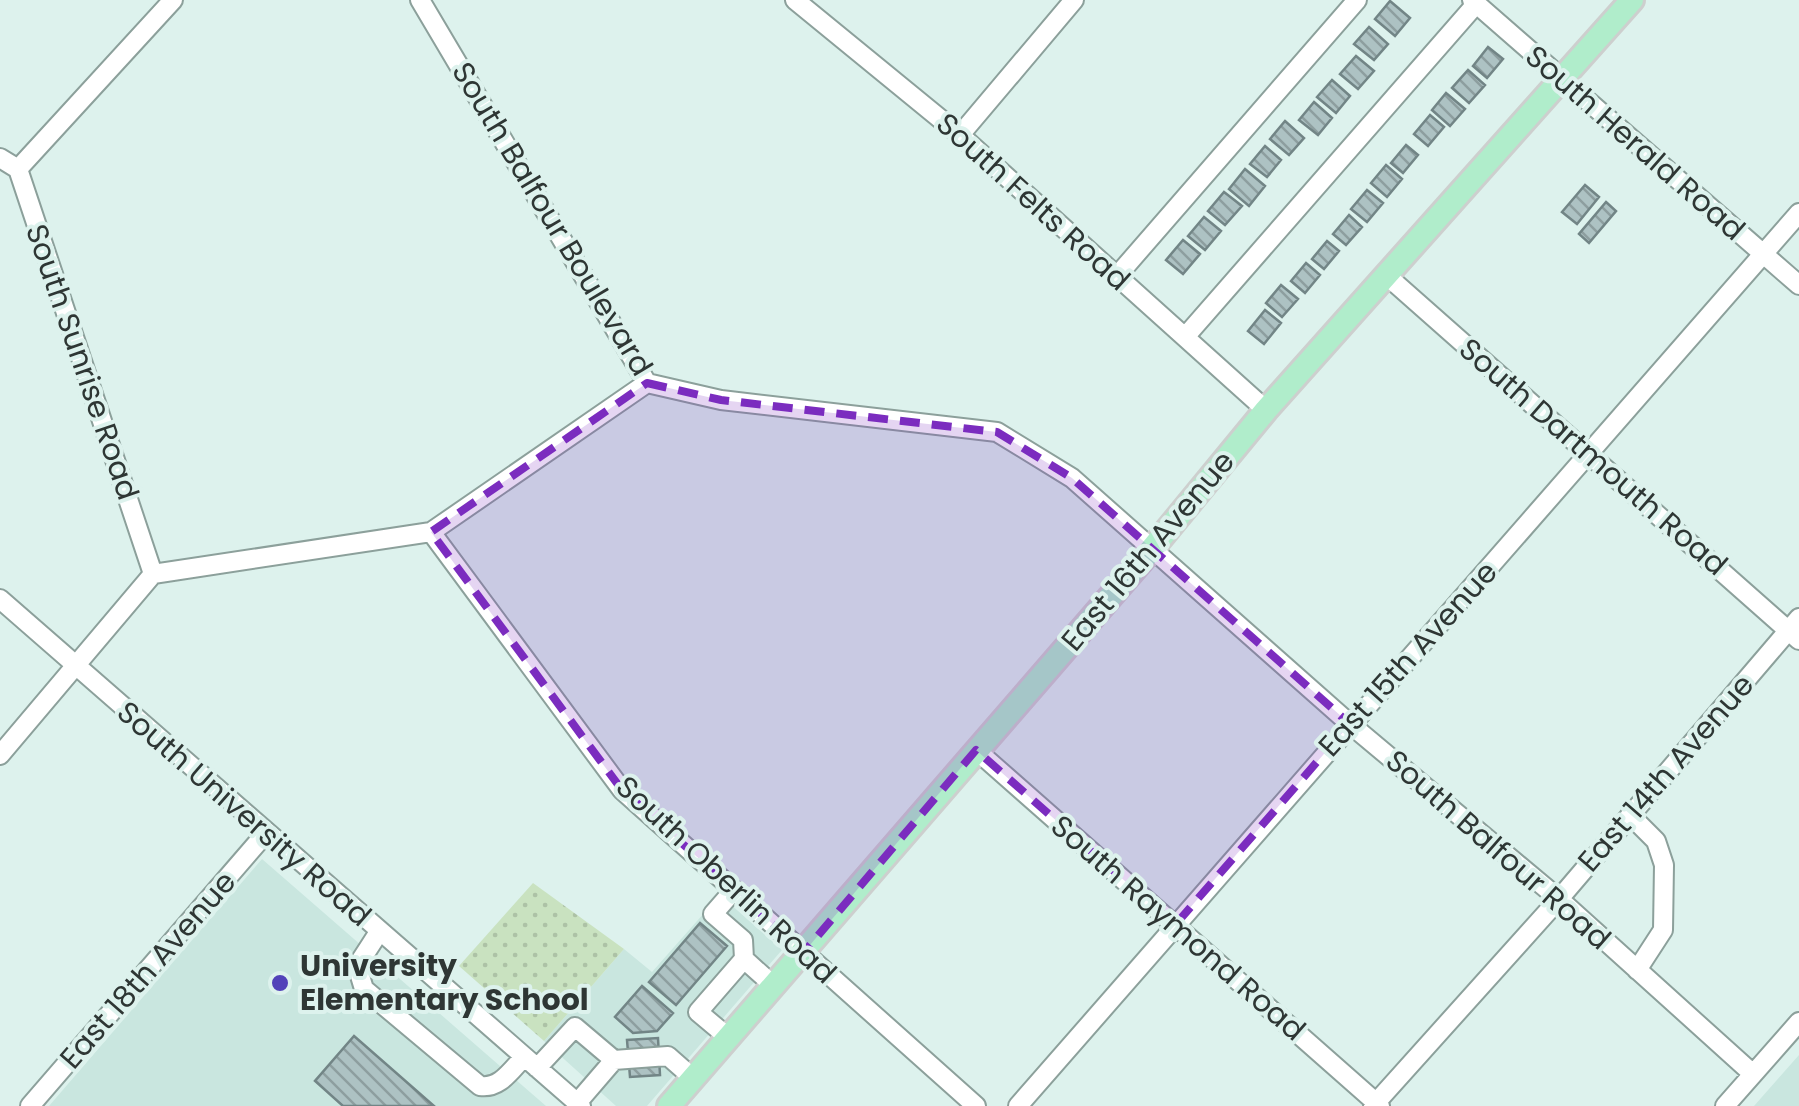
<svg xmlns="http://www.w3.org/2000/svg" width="1799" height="1106" font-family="Poppins,sans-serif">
  <defs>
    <pattern id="grass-dots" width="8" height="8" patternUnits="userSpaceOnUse" patternTransform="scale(2.5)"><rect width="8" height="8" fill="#c9e2c0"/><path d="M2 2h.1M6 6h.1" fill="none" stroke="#adc2a6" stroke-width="1.8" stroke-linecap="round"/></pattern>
    <pattern id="building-back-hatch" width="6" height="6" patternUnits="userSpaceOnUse" patternTransform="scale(2.5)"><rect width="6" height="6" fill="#adc2c3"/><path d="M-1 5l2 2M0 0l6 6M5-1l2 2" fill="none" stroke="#8d9e9f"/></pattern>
  </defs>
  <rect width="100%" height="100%" fill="#ddf2ed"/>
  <path fill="#c9e6df" d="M262,859L546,1106H49Z
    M720,895L782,950L647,1106H616L544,1041L624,949L652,972Z
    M1799,1055V1106H1754Z"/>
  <path fill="url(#grass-dots)" d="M533,883L624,949L544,1041L459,966Z"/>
  <path fill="url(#building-back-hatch)" stroke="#728586" stroke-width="2.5" d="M1390,1L1410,18L1395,36L1375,19Z
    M1369,27L1388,44L1374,60L1354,44Z
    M1488,47L1503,59L1487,78L1473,66Z
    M1356,56L1374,71L1358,89L1340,74Z
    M1468,70L1485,85L1469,103L1452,88Z
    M1332,80L1350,96L1336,113L1317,97Z
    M1446,93L1465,109L1450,126L1432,110Z
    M1314,102L1332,118L1318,135L1299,120Z
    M1430,115L1444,127L1428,146L1414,134Z
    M1285,121L1304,138L1289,155L1270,139Z
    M1406,145L1418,155L1403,173L1391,163Z
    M1265,146L1281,160L1267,177L1250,164Z
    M1386,165L1402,179L1387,197L1371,183Z
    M1245,169L1265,186L1249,206L1229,189Z
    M1585,185L1599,197L1577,224L1562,212Z
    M1367,190L1383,203L1367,222L1351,209Z
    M1224,192L1242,206L1225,225L1208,211Z
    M1606,202L1616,211L1589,243L1579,234Z
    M1349,215L1362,227L1346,245L1333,234Z
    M1204,217L1221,231L1205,250L1188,236Z
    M1183,240L1200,254L1183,274L1166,260Z
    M1327,241L1339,251L1324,269L1312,259Z
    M1306,263L1320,275L1305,293L1291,281Z
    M1281,285L1298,299L1282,317L1266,303Z
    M1265,310L1281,323L1264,344L1248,331Z
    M700,923L727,946L676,1005L649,982Z
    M642,986L673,1013L657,1031L633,1033L615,1017Z
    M354,1036L434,1106H343L315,1081Z
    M658,1038L660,1075L630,1077L627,1040Z"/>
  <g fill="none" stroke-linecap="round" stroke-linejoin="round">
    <g stroke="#8ca09b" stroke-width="22">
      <path id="minor" d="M420,0L647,383L721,400L997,432L1072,478L1350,724L1559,899L1753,1074
        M795,0L960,135L1266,410
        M1472,0L1799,285
        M960,135L1074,0
        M0,158L18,169L153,574
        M18,169L173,0
        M1386,275L1799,640
        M1117,276L1357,0
        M1185,337L1476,4
        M431,532L622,790L976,1106
        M153,574L431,532L647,383
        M0,599L581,1106
        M976,750L1380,1106
        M0,755L153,574
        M1630,815L1656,841L1664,865L1663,930L1637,970
        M379,932L357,966L364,989L480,1086C500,1089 511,1070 524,1057
        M744,959L774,986
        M729,1038L698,1012L744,959L743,940L713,914L734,890
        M537,1068L575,1027L614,1060L668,1056L693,1078
        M577,1103L614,1060
        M30,1106L265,834
        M1018,1106L1799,213
        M1373,1106L1559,899L1799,618
        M1725,1106L1799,1022"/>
    </g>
    <g stroke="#cdcfce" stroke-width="28">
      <path id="major" d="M669,1106L1150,551L1266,410L1632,0"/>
    </g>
    <use href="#minor" stroke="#fff" stroke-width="18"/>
    <use href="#major" stroke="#b0edcb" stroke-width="22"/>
  </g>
  <path fill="#7b2cbf" fill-opacity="0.2" stroke="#7b2cbf" stroke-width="8" stroke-dasharray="20 12" stroke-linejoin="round" d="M647,383L721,400L997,432L1072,478L1350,724L1175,925L976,750L804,952L622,790L431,532Z"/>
  <circle fill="#5242b9" stroke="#ddf2ed" stroke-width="4" cx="280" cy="983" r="10"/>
  <g text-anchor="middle" stroke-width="8" stroke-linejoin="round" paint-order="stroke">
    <g font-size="30" fill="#2e3634" stroke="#ddf2ed">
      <text transform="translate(1635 143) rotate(41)" y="10">South Herald Road</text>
      <text transform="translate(1033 202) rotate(42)" y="10">South Felts Road</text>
      <text transform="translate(552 219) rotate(59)" y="10">South Balfour Boulevard</text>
      <text transform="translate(82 362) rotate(71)" y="10">South Sunrise Road</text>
      <text transform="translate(1593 457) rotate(41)" y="10">South Dartmouth Road</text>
      <text transform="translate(1148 551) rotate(-50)" y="10">East 16th Avenue</text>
      <text transform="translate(1408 659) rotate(-48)" y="10">East 15th Avenue</text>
      <text transform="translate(1666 773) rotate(-49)" y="10">East 14th Avenue</text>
      <text transform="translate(244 814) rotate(41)" y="10">South University Road</text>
      <text transform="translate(1498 850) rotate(41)" y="10">South Balfour Road</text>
      <text transform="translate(726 880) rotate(43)" y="10">South Oberlin Road</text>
      <text transform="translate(1178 928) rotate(41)" y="10">South Raymond Road</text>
      <text transform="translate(148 970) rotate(-49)" y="10">East 18th Avenue</text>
    </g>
    <g font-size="30" font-weight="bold" fill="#2e3634" stroke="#ddf2ed" text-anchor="start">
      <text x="300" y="976">University<tspan x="300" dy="34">Elementary School</tspan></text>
    </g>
  </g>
</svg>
